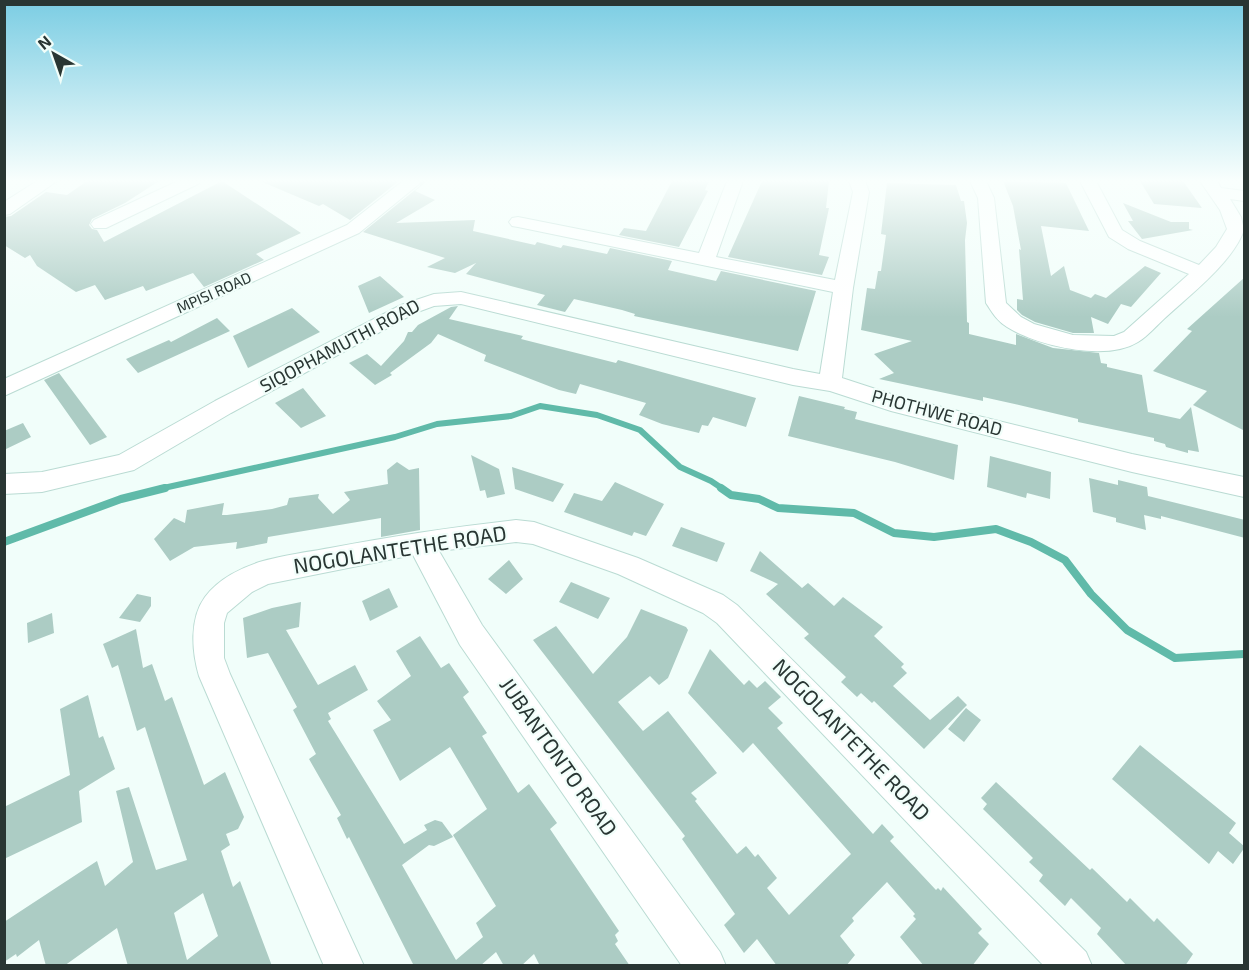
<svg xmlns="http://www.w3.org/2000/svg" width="1249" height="970" font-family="'Exo 2',sans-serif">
  <rect width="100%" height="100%" fill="#f1fefa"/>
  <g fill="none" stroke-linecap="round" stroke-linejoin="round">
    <path stroke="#60baa9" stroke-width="6" d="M159,489L395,437L437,424L511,416L540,406L597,415L640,430L680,467L711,481L723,489"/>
    <path stroke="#60baa9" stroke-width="8" d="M721,488L731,495L759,499L778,508L854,513L894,533L934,537L996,529L1031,542L1065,560L1091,594L1127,630L1175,658L1244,654
      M4,542L121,499L165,488"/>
  </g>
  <path fill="#acccc4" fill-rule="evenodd" d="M87,181H159L125,203L92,219L89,225L92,229L97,230L104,242L222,181L301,233L256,254L264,260L204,287L193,273L146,291L143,286L105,300L95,285L76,292L37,266L30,255L25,258L4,245V217L11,216L46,192L67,195Z
    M260,181H399L350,220L323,204L319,206Z
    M421,181H427L415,191L435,200L396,223L475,220L473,231L535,245L537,242L561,248L563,245L607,254L610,248L672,261L668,270L716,281L721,271L816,291L798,351L634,316L635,314L622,310L574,299L565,312L537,305L545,295L466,274L476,263L455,273L427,267L445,258L363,232L420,186Z
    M672,181H709L705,190L708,191L679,247L619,235L624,228L646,231Z
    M762,181H829L826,208H829L819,255L829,257L822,275L728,257Z
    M1003,181L1066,183L1089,231L1041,226L1051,276L1064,266L1070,290L1091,298L1095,294L1106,298L1145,266L1161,273L1131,307L1121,304L1108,324L1091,317L1094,333H1073L1035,322L1022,315L1017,310V299L1023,300L1019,249L1021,250L1013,206Z
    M1140,181H1183L1202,208L1154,204Z
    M887,183L956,185L961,201H964L967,223L965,240L967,322L969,323V334L1016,345V334L1053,348L1099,353L1101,363L1107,364V367L1142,375L1148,412L1180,419L1191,407L1199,452L1188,450V453L1166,447L1165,444L1154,441V438L1078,422V419L1019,405L983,397V401L879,379L894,373L874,354L912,341L861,330L867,288L875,289L878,271H881L886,235L881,234Z
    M1123,203L1171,222H1189V229L1193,230L1142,239L1128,221H1133Z
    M380,276L404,297L369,313L358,286Z
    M1245,277V431L1193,405L1207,391L1153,371L1192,331L1187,329Z
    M458,306L449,319L523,336L521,339L616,363L618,360L756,398L746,427L713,417L708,426L702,425L699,433L662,424L639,415L646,403L580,384L576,394L559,390L484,361L486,355L438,334L431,343L390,373L392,375L375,385L349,363L367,354L381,366L404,341L408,332H412L418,325L451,307Z
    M292,308L320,332L248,368L233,336Z
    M217,318L230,331L138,373L126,359L169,340L171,342Z
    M59,373L107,437L90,445L44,380Z
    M303,388L326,416L301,428L275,403Z
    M799,396L845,407L844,409L857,412L855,419L958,445L954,480L895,462L788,436Z
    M23,423L31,437L4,450V431Z
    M471,455L499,469L505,494L487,498L485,490L480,491Z
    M990,456L1051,472L1050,499L1027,493L1026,498L987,487Z
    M397,462L409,470L419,468L420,530L381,537V518L268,537L267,543L236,549L237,542L194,547L170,561L154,539L174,518L185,523L187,510L224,503L222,515H227L272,509L287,505L289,498L319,494L318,498L333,514L350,500L344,492L388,484L387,470Z
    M512,467L564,484L553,502L515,489Z
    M1089,478L1118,485V480L1147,487L1148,496L1245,520V538L1161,516V519L1144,515L1146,530L1116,522V518L1093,512Z
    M615,482L664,504L646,536L634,532L632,536L564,512L574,493L602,501Z
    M681,527L725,543L717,562L672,546Z
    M760,551L802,588L808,583L834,606L843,597L883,627L874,636L904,664L901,667L907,673L893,686L930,720L958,696L967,705L924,749L874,701L872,703L861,693L857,697L841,682L846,677L804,638L809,634L766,594L778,584L750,571Z
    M509,560L523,579L506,594L488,579Z
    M571,582L610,598L598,619L559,602Z
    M389,588L398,607L370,621L362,601Z
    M137,594L151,597V606L140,622L119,618Z
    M301,602L299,627L286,630L318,685L355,665L368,690L328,713L331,719L328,721L404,844L427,830L424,825L435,820L442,822L453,837L434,846L429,845L402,865L456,960L483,937L476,923L496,906L453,835L487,809L450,747L400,781L373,730L391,720L377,701L411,676L396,651L420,636L441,668L449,663L469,692L463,697L487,733L482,736L518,793L529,784L557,823L550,829L619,931L615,935L618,941L615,944L630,966H540L534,954L521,966H504L496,952L480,966H414L349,837L347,839L337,818L341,815L309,759L316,754L293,710L297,707L268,653L247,658L243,618L272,608Z
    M641,609L686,627L688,630L668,678L659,685L650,676L618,702L643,731L668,711L717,773L691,793L697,799L695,801L737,854L746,846L755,857L758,854L777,878L767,888L789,915L851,854L753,743L743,753L688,693L710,649L744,685L749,680L757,688L765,681L781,697L768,708L783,723L777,728L873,834L882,824L894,837L890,841L936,890L938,888L941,891L943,887L982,929L978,933L989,944L972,966H924L900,937L916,919L913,916L915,914L887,882L852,918L854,921L840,936L855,955L846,966H777L757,939L744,953L724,925L735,914L682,839L685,836L533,640L556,626L593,674L627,637Z
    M52,613L54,633L28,643L27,623Z
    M136,629L143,668L152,664L165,701L172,697L204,785L225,772L244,817L238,829L226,834L230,845L221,851L233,887L240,881L272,966H128L117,928L64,966H46L39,940L17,957L16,954L4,962V922L97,861L105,886L133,862L116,791L129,787L156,870L187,860L145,727L137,731L118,665L112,668L103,644ZM203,893L218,936L187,960L174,913Z
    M88,695L99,738L103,736L115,769L79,791L82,822L4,859V807L70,775L60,709Z
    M966,708L981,720L964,742L948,729Z
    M1140,745L1236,823L1229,833L1245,847L1233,864L1218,851L1209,864L1112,779Z
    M996,782L1090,870L1092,868L1127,902L1130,898L1154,922L1157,918L1193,954L1185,966H1127L1097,934L1101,928L1071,898L1065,906L1039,881L1043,875L1029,862L1033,858L983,809L987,804L981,798Z"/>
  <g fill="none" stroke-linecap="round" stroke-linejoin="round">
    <g stroke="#badbd3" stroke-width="2">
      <path id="minor" d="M37,181H57L10,214L4,215V202Z
        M178,181H200L198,184L106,228H94L91,224L94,220Z
        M403,181H419V184L359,233L4,396V379L347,225Z
        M727,181H743L716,257L835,280L853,192L849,181H865L869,192L853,288L842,378L897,396L1132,454L1244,477V497L1132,472L891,411L830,391L793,385L461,304L434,306L415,313L231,413L134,470L42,492L4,494V474L42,472L119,455L215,401L401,305L434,294L461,292L793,369L820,374L833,292L518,227L512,226L509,222L512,218L518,217L699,253Z
        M970,181H986L994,198L1006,303L1021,317L1034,324L1073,335L1114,336L1124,332L1189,274L1128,249L1109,237L1080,181H1096L1122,230L1140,241L1199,265L1216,247L1227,229L1220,210L1200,181H1217L1221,188L1244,191V201L1230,199L1241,217L1244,230C1233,262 1190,295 1166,317C1157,325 1148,336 1138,342C1106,362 1037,346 1007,327C997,321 992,312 986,303L978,198Z
        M516,520L534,522L638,558L723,595L737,605L1086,952L1092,966H1044L717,623L703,613L618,574L533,544L516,542L439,551L482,625L720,952L726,966H682L460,645L413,555L268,584L252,592L227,613L224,623V658L230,674L364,966H324L199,676C192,652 189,619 205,597C218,579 242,567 263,561C285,555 308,552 330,548C392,536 453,527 516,520Z"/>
    </g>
    <use href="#minor" fill="#fff" fill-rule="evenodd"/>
  </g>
  <linearGradient id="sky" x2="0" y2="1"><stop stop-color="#7bcde3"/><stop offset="0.57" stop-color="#f9fffd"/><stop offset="1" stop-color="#f9fffd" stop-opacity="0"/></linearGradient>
  <rect width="1249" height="317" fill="url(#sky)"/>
  <g text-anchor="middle" stroke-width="4.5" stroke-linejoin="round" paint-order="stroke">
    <g font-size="15" fill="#293633" stroke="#f1fefa">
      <text transform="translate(214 293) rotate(-24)" y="5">MPISI ROAD</text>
    </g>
    <g font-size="18" fill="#293633" stroke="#f1fefa">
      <text transform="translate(340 346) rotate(-28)" y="6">SIQOPHAMUTHI ROAD</text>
      <text transform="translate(937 413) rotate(15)" y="6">PHOTHWE ROAD</text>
    </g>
    <g font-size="21" fill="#293633" stroke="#f1fefa">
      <text transform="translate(400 550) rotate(-9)" y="7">NOGOLANTETHE ROAD</text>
      <text transform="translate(851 740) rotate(46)" y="7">NOGOLANTETHE ROAD</text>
      <text transform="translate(558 757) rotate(55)" y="7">JUBANTONTO ROAD</text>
    </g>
  </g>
  <rect width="1249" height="970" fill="none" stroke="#293633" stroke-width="12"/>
  <g transform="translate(54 54) rotate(320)" stroke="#f1fefa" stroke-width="4.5" paint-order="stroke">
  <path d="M0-4.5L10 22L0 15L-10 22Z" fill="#293633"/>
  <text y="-9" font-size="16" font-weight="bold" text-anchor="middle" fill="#293633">N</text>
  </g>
</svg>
